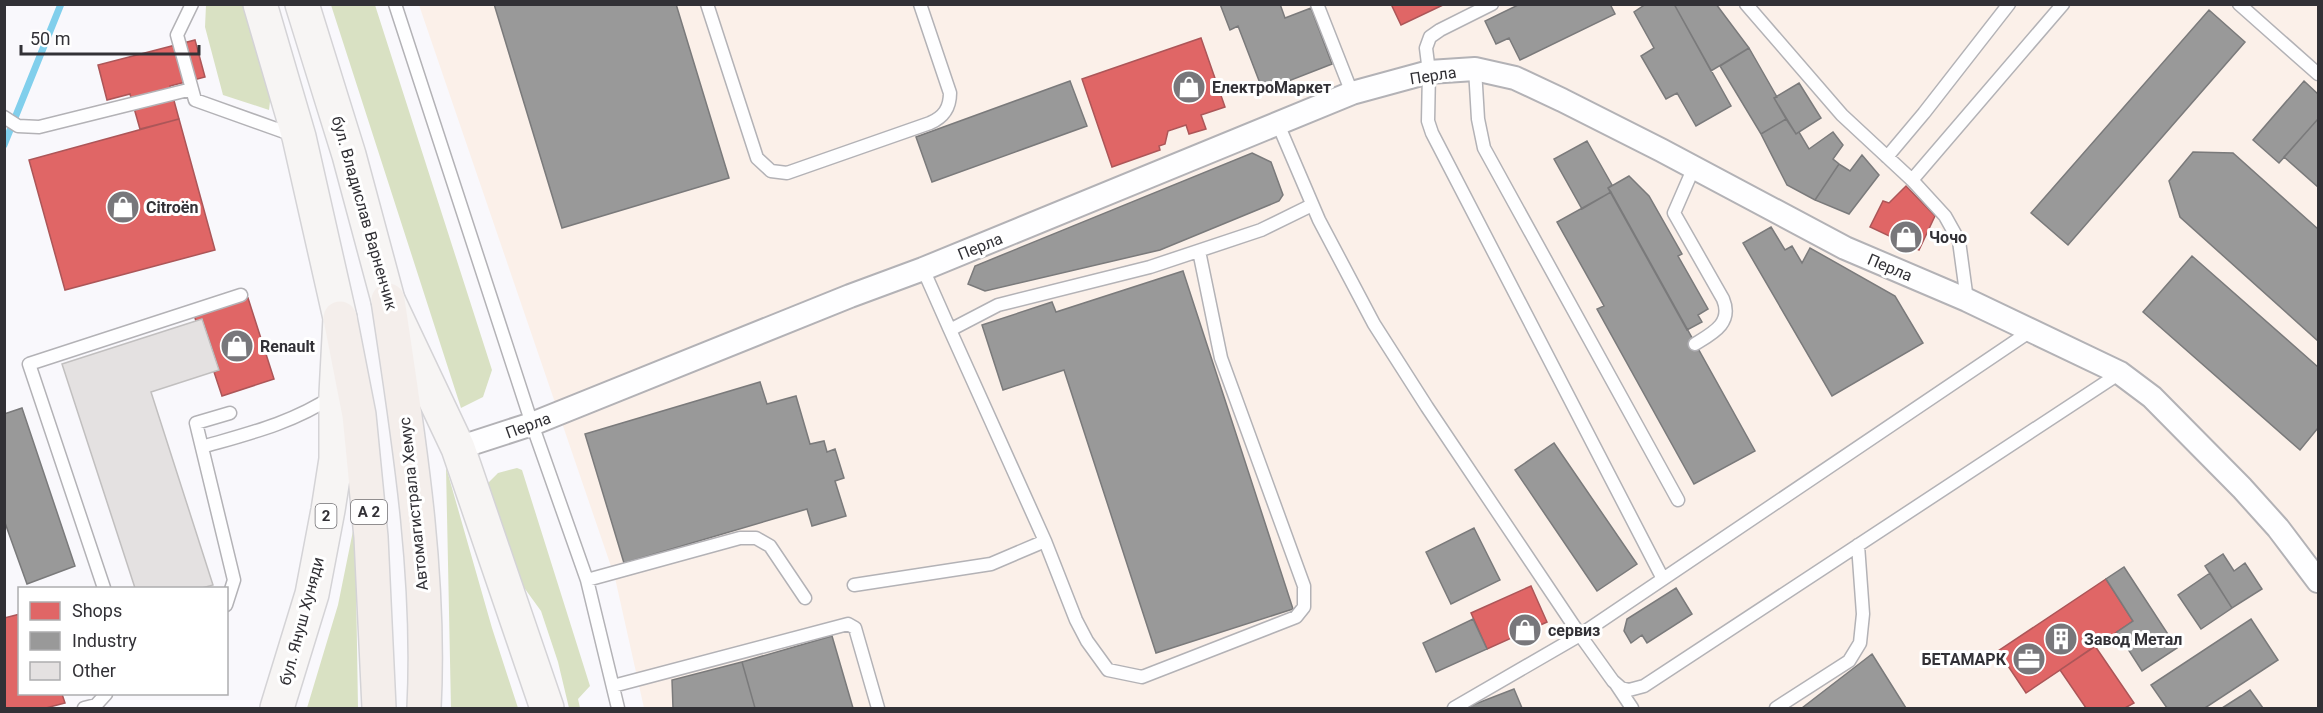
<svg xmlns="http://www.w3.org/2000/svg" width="2323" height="713" font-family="Roboto,sans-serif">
  <rect width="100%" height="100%" fill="#f9f8fc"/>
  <path fill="#fbf0e9" d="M419,5H2318V708H644L615,578Z"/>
  <path fill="#d9e1c3" d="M206,5H243L271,93L269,110L223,95L205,27Z
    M331,5H375L492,370L483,397L461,408Z
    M446,467L492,628L518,708H451Z
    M517,468L522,470L590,686L578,699L580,708H569L558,662L541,611L520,582L487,484L498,473Z
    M355,521L358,708H307L338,605Z"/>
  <path fill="#e06666" stroke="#ac5658" stroke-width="1.5" d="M1391,4H1445L1401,25Z
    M1201,38L1225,107L1201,115L1206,129L1189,134L1186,125L1168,131L1165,144L1159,146L1160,150L1112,167L1082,79Z
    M195,40L205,77L170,86L179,119L140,129L130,94L107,100L98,65Z
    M179,119L215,250L65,290L29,160Z
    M1906,186L1935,216L1919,250L1870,227L1883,201L1889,203Z
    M248,298L274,379L222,396L214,372L219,370L202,319L196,321L194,315Z
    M2106,579L2133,621L2026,693L1998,651Z
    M1531,586L1547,622L1487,649L1471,613Z
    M20,614V694H62L65,703L46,708H4V618Z
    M2095,646L2134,703L2125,708H2086L2060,670Z"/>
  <path fill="#999" stroke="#7a7a7b" stroke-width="1.5" d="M494,4H676L729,178L562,228Z
    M1220,4H1280L1285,18L1311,8L1332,64L1263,91L1238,26L1230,30Z
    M1520,4H1610L1615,14L1520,60L1509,38L1496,44L1485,21Z
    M1646,4H1674L1731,106L1696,126L1677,93L1666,99L1641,56L1654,48L1634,12Z
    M1674,4H1716L1749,48L1711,71Z
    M2209,10L2245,42L2068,245L2031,213Z
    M1749,48L1777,97L1774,98L1786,119L1761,134L1720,66Z
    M1070,81L1087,126L932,182L916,137Z
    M2304,81L2318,94V119L2279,163L2253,140Z
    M1799,83L1821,118L1796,134L1774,98Z
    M1786,119L1796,134L1799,132L1809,149L1833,132L1843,145L1833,159L1839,164L1815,200L1787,185L1761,134Z
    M2318,119V187L2284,157Z
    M1587,141L1612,185L1608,188L1611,192L1582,209L1554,159Z
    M2193,152L2233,153L2318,229V341L2180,217L2169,181Z
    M1252,153L1271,162L1283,195L1279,201L1160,250L985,291L968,284L975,266Z
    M1862,155L1879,175L1849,214L1815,200L1839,164L1850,171Z
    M1629,176L1649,196L1682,254L1678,256L1708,309L1698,315L1702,322L1687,330L1608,188Z
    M1611,192L1755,451L1694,484L1597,309L1604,306L1557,222Z
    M1771,227L1785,250L1792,246L1802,263L1810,248L1895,296L1923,343L1832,396L1743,243Z
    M2192,256L2318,367V428L2300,450L2143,312Z
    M1183,271L1293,609L1156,653L1064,370L1003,390L982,325L1052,302L1056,312Z
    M760,382L767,404L796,396L810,444L824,441L827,452L835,449L844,478L835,481L846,516L812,526L807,509L624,563L585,434Z
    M22,408L75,566L27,584L4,520V414Z
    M1554,443L1637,564L1597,591L1515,470Z
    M1474,528L1500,580L1451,604L1426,552Z
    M2223,554L2234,571L2245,563L2262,589L2232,608L2205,566Z
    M2124,567L2177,648L2142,671L2117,632L2133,621L2106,579Z
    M2210,573L2232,608L2201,629L2178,595Z
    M1676,588L1692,614L1647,643L1642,635L1631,643L1624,631L1627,619Z
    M1473,619L1487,649L1436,672L1423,643Z
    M2251,619L2278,660L2205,708H2167L2151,685Z
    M832,636L853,708H755L742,662Z
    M1872,654L1906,708H1802Z
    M742,662L755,708H673L672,680Z
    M1514,689L1522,708H1470V706Z
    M2250,690L2263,708H2222L2241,696Z"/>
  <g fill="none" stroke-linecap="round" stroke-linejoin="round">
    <path stroke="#81cfec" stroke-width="7" d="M4,145L61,4"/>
  </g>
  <path fill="#e4e1e1" stroke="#c1bfbf" stroke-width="1.5" d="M202,319L219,370L151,392L213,585L202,588H135L62,364Z"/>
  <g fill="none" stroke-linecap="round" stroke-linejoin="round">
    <g stroke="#b3b2b6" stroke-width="15">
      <path id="service" d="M192,4L177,35L195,100L293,135
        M395,4L532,424L587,580L618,708
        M707,4L757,158L771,171L787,173L930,123C944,117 950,108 950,93L920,4
        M1317,4L1352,93
        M1492,4L1440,30L1430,37L1426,48L1429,72L1428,121L1432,133L1663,579
        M1746,4L1842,115L1912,180L1945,216L1959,241L1967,300
        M2239,4L2318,74
        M1475,69L1478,119L1484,148L1678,500
        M4,117L18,126L39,127L192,89
        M1278,124L1319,220L1374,324L1427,407L1580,635L1613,681L1621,688L1629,690L1644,686L2120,373
        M1887,157L1924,113L2009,4
        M1694,167L1674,213L1723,299C1733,323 1713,333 1695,344
        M1912,180L2063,4
        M923,269L950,330L998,305L1150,267L1261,230L1312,205
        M950,330L1045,541L1076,620L1087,641L1108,670L1142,677L1296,617L1304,607V586L1221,358L1199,251
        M202,447C247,434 293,423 333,396
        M587,580L740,538H756L770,546L805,598
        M854,585L991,564L1045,541
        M104,588L29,364L241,295
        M226,605L234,580L196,423L230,413
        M1616,684L1632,708
        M613,686L848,624L855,628L878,708
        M84,708L96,705L106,694
        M1454,708L1580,635L2032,330
        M1776,708L1849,661L1860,643L1863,614L1858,545"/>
    </g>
    <g stroke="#b3b2b6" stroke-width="26">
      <path id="minor" d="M458,448L532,424L850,296L923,269L1352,93L1429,72L1475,69L1515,78L1562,100L1661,150L1845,248L1967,300L2120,373L2152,397L2242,488L2278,528L2318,581"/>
    </g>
    <g stroke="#d4d3d6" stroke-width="36">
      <path id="primary" d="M260,4L299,137L340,318L336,394V459L328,510L312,594L277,708
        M302,4L349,155L388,300L458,448L547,708"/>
    </g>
    <g stroke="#d4d3d6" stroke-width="36">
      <path id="motorway" d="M388,300C408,434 431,572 424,708
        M340,318L359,415L371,537L379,708"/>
    </g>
    <use href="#service" stroke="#fefeff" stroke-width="12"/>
    <use href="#minor" stroke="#fefeff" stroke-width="22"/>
    <use href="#primary" stroke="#f7f5f4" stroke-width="33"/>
    <use href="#motorway" stroke="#f4eeeb" stroke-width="33"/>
  </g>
  <defs>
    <g id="shop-disc" transform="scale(1.725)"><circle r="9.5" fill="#78777b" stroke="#fff"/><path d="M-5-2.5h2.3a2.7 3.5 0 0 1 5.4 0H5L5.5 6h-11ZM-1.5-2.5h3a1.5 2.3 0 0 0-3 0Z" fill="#fff"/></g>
    <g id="building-disc" transform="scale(1.725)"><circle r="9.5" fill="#78777b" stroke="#fff"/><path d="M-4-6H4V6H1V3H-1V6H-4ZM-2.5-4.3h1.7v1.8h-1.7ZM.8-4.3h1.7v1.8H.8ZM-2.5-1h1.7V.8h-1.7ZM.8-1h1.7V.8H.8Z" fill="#fff"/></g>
    <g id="office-disc" transform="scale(1.725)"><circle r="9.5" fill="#78777b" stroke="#fff"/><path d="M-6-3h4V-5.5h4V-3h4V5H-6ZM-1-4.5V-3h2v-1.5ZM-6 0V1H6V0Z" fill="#fff"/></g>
  </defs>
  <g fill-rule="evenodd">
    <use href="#shop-disc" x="1189" y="87"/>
    <use href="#shop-disc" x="123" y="207"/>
    <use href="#shop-disc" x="1906" y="237"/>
    <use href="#shop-disc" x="237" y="346"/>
    <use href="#shop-disc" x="1525" y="630"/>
    <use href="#building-disc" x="2061" y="639"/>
    <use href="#office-disc" x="2029" y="659"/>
  </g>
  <g text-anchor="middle" stroke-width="6" stroke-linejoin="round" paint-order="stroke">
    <g fill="#fff" stroke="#706f72" stroke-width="1.5">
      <rect x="351" y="500" width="36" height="24" rx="4.5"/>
      <rect x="315.5" y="504" width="21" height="24" rx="4.5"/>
    </g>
    <g font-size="15" font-weight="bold" fill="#323136">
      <text x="369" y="517">A 2</text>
      <text x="326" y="521">2</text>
    </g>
    <g font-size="16" fill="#323136" stroke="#fff">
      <text transform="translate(1433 75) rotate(-9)" y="6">Перла</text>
      <text transform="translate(365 213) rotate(74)" y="6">бул. Владислав Варненчик</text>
      <text transform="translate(980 246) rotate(-22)" y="6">Перла</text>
      <text transform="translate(1890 267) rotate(23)" y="6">Перла</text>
      <text transform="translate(528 425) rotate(-20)" y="6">Перла</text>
      <text transform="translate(413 504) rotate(-96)" y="6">Автомагистрала Хемус</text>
      <text transform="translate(301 621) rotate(-75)" y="6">бул. Януш Хуняди</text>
    </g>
    <g font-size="16" font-weight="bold" fill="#323136" stroke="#fff" text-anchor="start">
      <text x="1212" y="93">ЕлектроМаркет</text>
      <text x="146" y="213">Citroën</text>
      <text x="1929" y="243">Чочо</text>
      <text x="260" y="352">Renault</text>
      <text x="1548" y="636">сервиз</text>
      <text x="2084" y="645">Завод Метал</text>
      <text x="2006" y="665" text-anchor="end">БЕТАМАРК</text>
    </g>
  </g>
  <rect width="2323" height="713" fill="none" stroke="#323136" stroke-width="12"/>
  <rect x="18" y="587" width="210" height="108" fill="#ffffff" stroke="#adadaf" stroke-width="1.5"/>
  <rect x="30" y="602" width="30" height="18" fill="#e06666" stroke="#adadaf" stroke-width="1.5"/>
  <text x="72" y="617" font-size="18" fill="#323136">Shops</text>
  <rect x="30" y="632" width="30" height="18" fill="#999999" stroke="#adadaf" stroke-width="1.5"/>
  <text x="72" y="647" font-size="18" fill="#323136">Industry</text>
  <rect x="30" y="662" width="30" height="18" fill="#e4e1e1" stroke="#adadaf" stroke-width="1.5"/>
  <text x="72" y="677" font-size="18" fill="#323136">Other</text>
  <path d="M21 45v9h178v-9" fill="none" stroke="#323136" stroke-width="3"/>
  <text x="30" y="45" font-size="18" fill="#323136" stroke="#ffffff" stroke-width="4.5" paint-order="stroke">50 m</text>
</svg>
